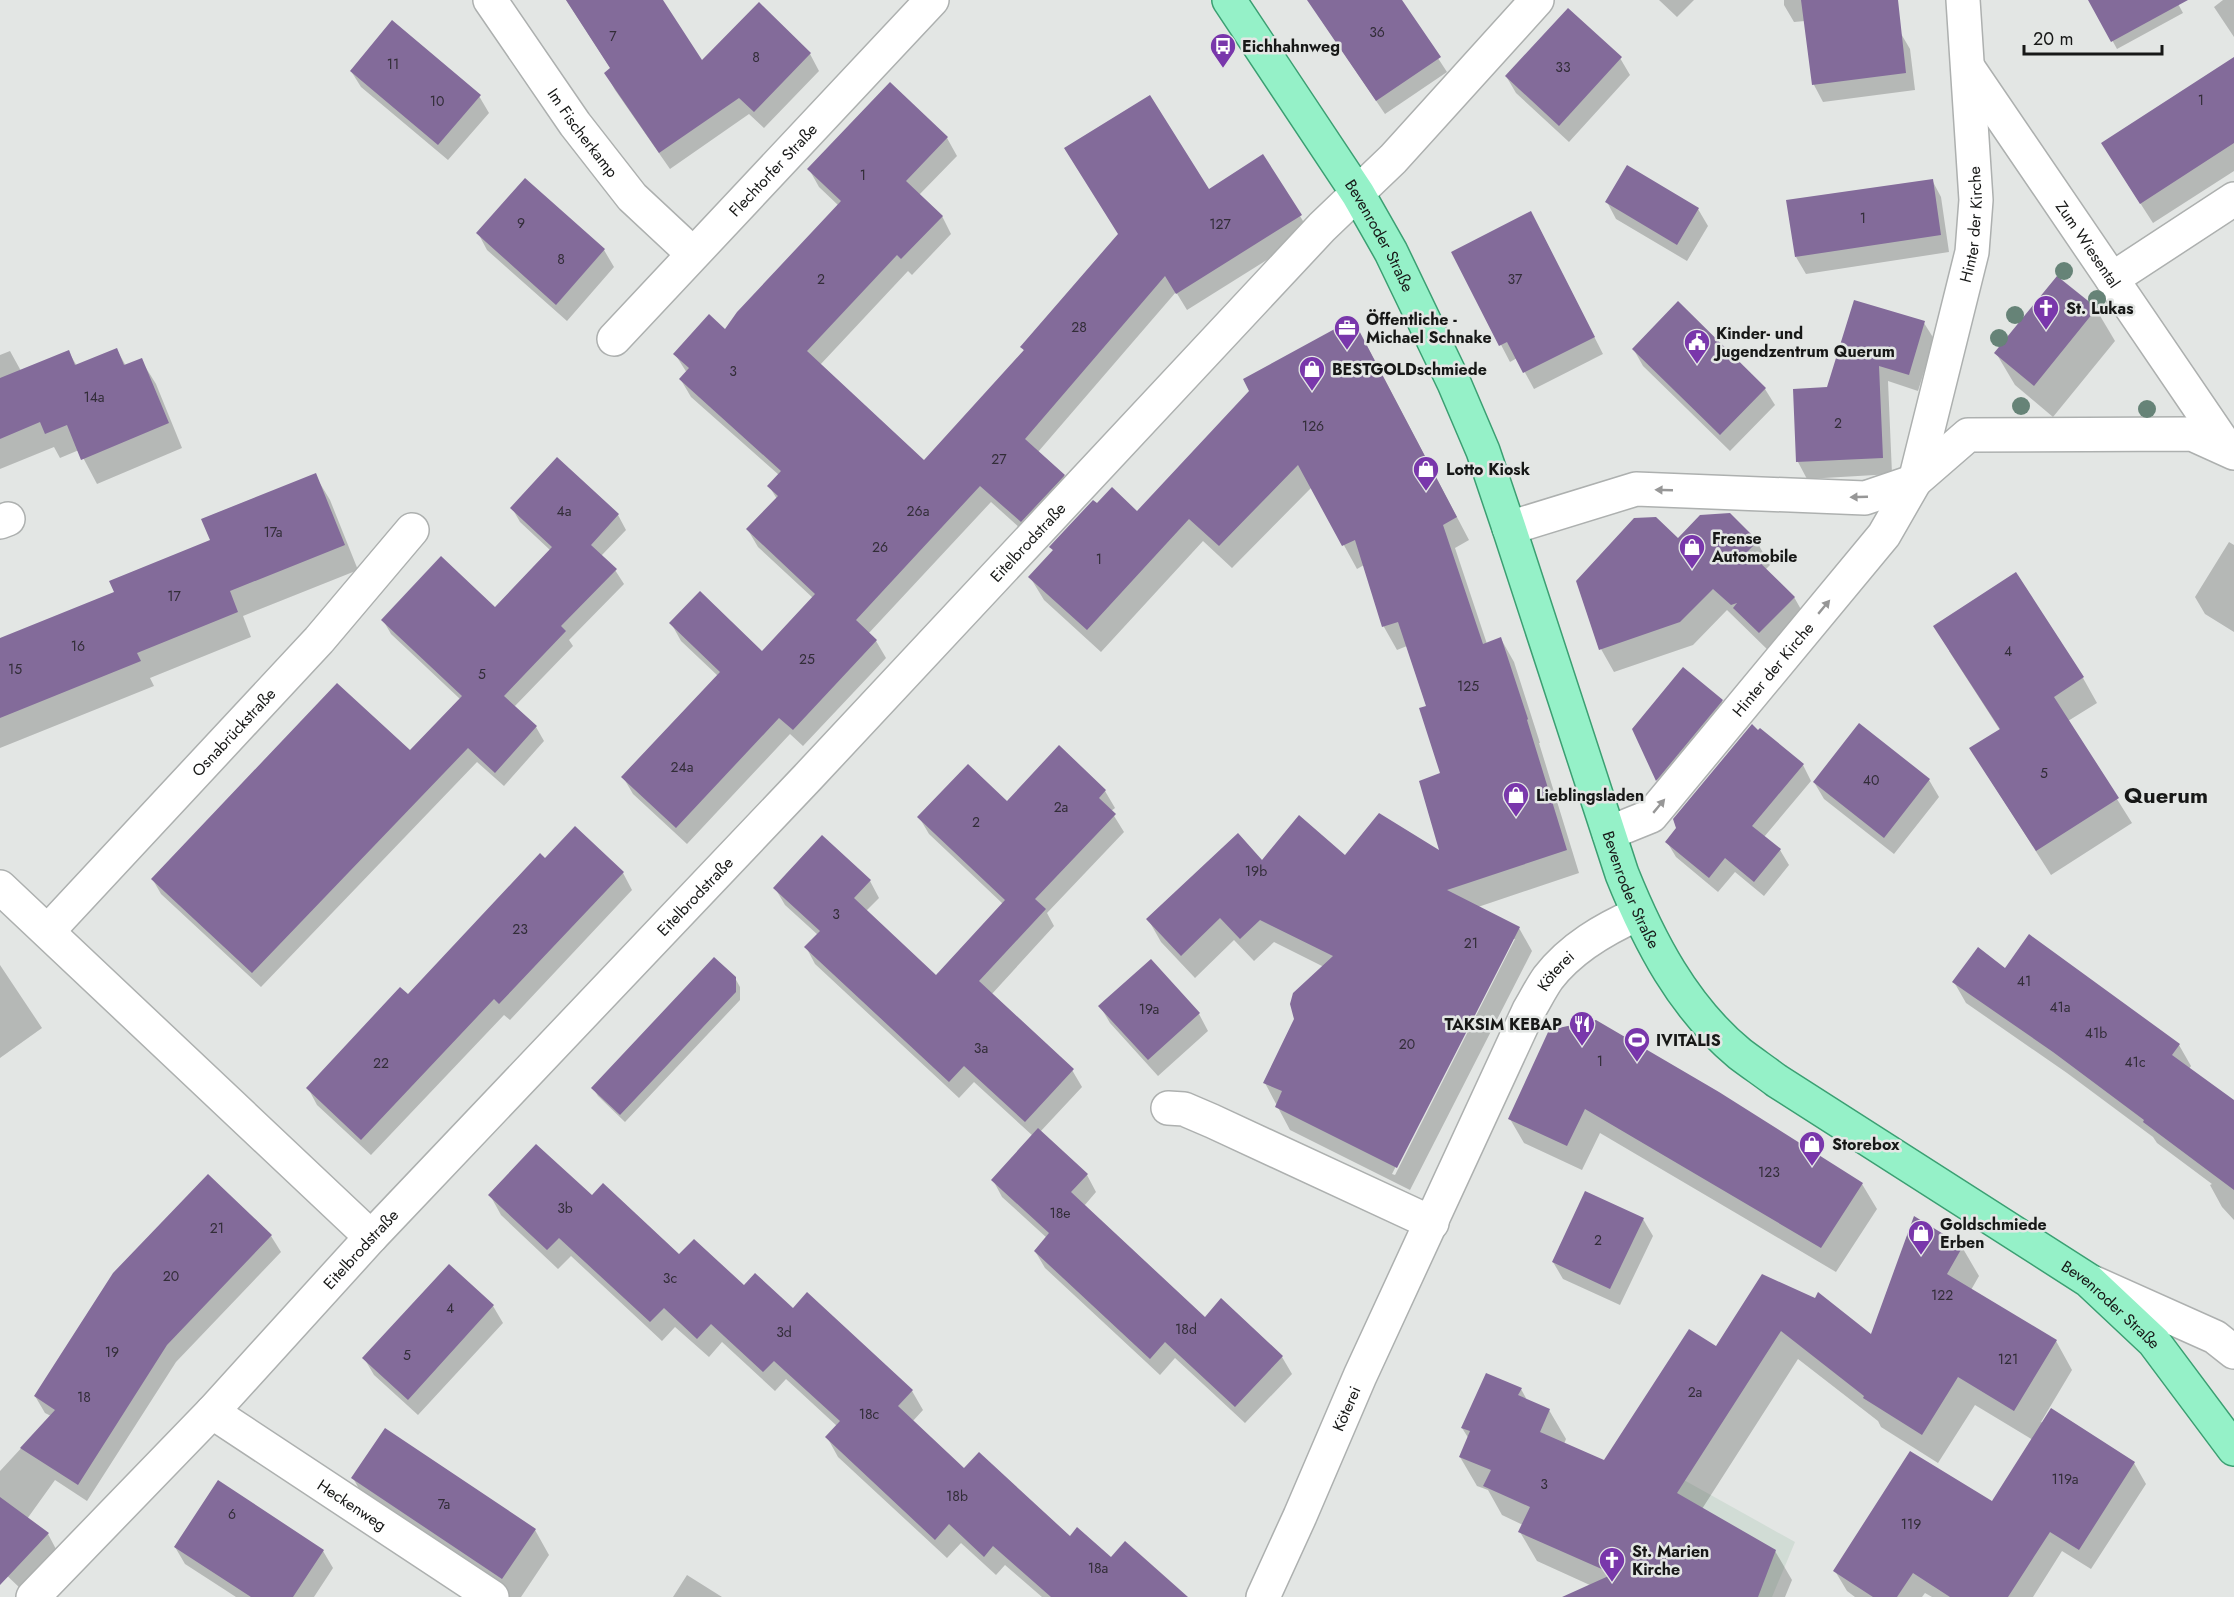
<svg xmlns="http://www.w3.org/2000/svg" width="2234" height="1597" font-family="Jost,sans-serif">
  <rect width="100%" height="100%" fill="#e3e6e4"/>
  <path fill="#d1dcd5" d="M1648,1460L1795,1542L1772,1597H1642Z"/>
  <path fill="#0003" fill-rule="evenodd" d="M566,0H661L702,63L810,54L819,71L764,128L749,114L670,169L615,90L606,73L611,69Z
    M1321,0H1400L1447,72L1385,114L1322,21Z
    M1659,0H1694L1677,17Z
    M1784,0H1860L1900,32L1910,49L1915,90L1823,102L1814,85L1805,21L1794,22L1784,5Z
    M2090,0H2176L2183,13L2117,49Z
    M2223,0H2234V37L2214,7Z
    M1620,58L1630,75L1569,142L1516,93L1506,76Z
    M2234,59V171L2153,223L2115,164Z
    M351,71L479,96L489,113L448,160L361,87Z
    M947,138L957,156L919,195L942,216L951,234L912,275L908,271L820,365L925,462L1024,351L1022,347L1208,191L1300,216L1310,233L1187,310L1176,292L1038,452L1064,476L1074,493L1031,538L991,502L868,634L876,641L886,658L803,746L790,734L687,844L633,794L623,777L718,676L681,641L671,623L763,653L813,598L758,547L748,530L777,499L769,486L779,475L691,397L681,380L687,373L675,354L725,331L839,206L819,187L809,169Z
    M525,180L604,250L614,267L567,321L487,250L478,233Z
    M1932,180L1941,197L1949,252L1806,274L1796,257Z
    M1607,202L1698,209L1708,226L1687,261L1616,219Z
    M1540,230L1603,354L1534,389L1517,358L1510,362L1453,253Z
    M2096,309L2115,341L2053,417L2015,385L1996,353Z
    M1924,323L1934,339L1918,391L1888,381L1892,474L1807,479L1798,462L1794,390L1828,389Z
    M1366,344L1469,540L1455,548L1487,644L1501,639L1514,662L1540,743H1539L1579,873L1478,907L1519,928L1532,951L1410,1190L1290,1130L1265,1083L1324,967L1274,942L1254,961L1234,940L1195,978L1161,942L1148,919L1262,862L1442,853V774L1427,707L1407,646L1397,650L1384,627L1364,565L1357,569L1312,487L1232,568L1203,541L1101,652L1044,600L1030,577L1054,552L1051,547L1097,506L1138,513ZM1512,939H1515L1395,1175L1392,1174Z
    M117,350L126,366L141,360L156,384L182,448L97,484L79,450L60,458L54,447L0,469V355L10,351L21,371L68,351L77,366Z
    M1634,350L1765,389L1775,405L1730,451L1643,366Z
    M315,475L330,500L358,570L243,616L251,637L150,678L154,686L0,748V639L116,592L212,541Z
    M512,508L618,515L626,530L601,556L615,570L624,584L569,640L573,646L514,707L536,727L544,741L504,786L477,762L261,987L161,894L153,880L410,752L460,699L391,634L383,620L496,609L550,550L520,522Z
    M1678,540L1757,542L1770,565L1765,570L1794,597L1807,620L1773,655L1727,610L1693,645L1614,672L1601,649Z
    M2229,542L2234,545V632L2205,614L2195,597Z
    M1949,651L2083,678L2097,703L2068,721L2132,823L2051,875L1986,773L2000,730Z
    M1722,701L1726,709L1661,788L1634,729Z
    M1059,747L1105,791L1115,808L1111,811L1124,832L1047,913L1054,926L991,995L1072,1070L1082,1087L1040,1132L1087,1175L1096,1192L1084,1206L1205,1319L1282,1357L1292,1374L1245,1423L1175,1358L1160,1375L1045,1268L1035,1251L1047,1238L1002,1197L993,1180L1033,1136L974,1082L959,1098L815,964L806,947L818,935L785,905L775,888L870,881L879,898L866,911L936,977L1003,904L929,834L919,817L1007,803Z
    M1803,765L1811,781L1764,837L1780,850L1789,865L1764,896L1735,872L1718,892L1676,857L1667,842Z
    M1929,780L1939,797L1894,854L1824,799L1814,782Z
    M546,860L623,873L632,890L510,1020L504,1015L371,1155L317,1105L308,1088L408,996Z
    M2030,936L2179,1045L2191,1066L2189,1069L2234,1101V1220L2222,1207L2210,1185L2212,1184L2157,1143L2153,1137L2067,1073L1966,1003L1954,982L2005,970Z
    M0,965L42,1028L0,1058Z
    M735,978L740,987V1000L625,1122L598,1096L593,1088Z
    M1100,1006L1199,1014L1208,1031L1158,1076L1110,1023Z
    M1550,1031L1862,1184L1877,1209L1836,1272L1600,1133L1582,1170L1524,1143L1510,1119Z
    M490,1195L592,1198L679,1256L793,1310L912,1391L923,1410L912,1422L964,1470L1070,1538L1184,1597H1042L1005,1565L996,1575L961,1543L947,1558L838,1457L827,1437L837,1426L786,1379L775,1391L722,1342L709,1357L675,1327L662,1341L571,1256L558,1269L501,1215Z
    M1643,1219L1653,1236L1620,1305L1563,1279L1553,1262Z
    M1915,1219L1962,1247L1979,1276L1971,1290L2056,1341L2072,1370L2041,1422L2044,1423L2052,1410L2134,1463L2146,1484L2091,1569L2062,1551L2033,1597H1932L1925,1593L1922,1597H1855L1847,1591L1835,1571L1992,1503L2033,1440L1975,1405L1938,1463L1881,1427L1878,1421L1798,1359L1702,1509L1775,1551L1792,1580L1785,1597H1566L1592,1586L1537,1561L1520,1532L1523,1525L1502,1515L1488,1490L1477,1486L1460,1457L1469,1439L1462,1428L1521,1389L1527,1400L1549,1410L1566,1439L1564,1444L1605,1462L1716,1348L1763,1276L1872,1336Z
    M271,1236L281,1252L176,1362L87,1501L55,1480L27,1519L48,1534L57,1551L21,1589L0,1569V1471L51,1416L45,1413L35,1396Z
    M449,1266L493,1306L503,1323L418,1415L374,1375L364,1358Z
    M353,1478L535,1530L549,1555L521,1597H507L367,1503Z
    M175,1547L323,1551L333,1568L314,1597H236L185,1564Z
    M687,1575L722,1597H673Z"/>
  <path fill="#836b9a" d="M566,0H663L702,60L759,2L811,53L754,112L739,98L659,153L604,73L610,68Z
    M1307,0H1402L1441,57L1376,101Z
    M1801,0H1898L1906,73L1812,85Z
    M2088,0H2188L2111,42Z
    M1568,8L1622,57L1559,126L1505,76Z
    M392,20L481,95L438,145L350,71Z
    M2234,57V143L2140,204L2101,143Z
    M890,82L948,137L906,181L943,216L901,259L897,255L807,351L924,460L1024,350L1020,347L1118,234L1064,148L1150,95L1209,189L1263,154L1302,215L1176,294L1165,276L1025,439L1065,475L1021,522L980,486L856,620L877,640L793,730L779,718L676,828L621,777L720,672L669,623L700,591L762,651L815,594L746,529L778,496L767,486L781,471L679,379L689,368L673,354L709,314L725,329L737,312L841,201L807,169Z
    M1627,165L1699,208L1677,245L1605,202Z
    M525,178L605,249L556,305L476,233Z
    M1933,179L1941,235L1795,257L1786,200Z
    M1531,211L1595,337L1523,373L1507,342L1499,346L1451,252Z
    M2057,276L2097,308L2034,386L1994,353Z
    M1854,300L1925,321L1909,375L1879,366L1883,458L1796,462L1793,389L1827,387Z
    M1678,301L1766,388L1720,435L1632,349Z
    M1353,319L1457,517L1443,525L1483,644L1501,637L1528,719L1527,720L1567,850L1447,890L1520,927L1397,1168L1275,1107L1282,1091L1263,1083L1294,1019L1290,1004L1293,993L1333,956L1260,920L1240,939L1220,918L1181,956L1146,919L1238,833L1262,860L1299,815L1345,855L1379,813L1439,850L1419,781L1440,773L1419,708L1426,706L1398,622L1382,627L1355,540L1342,546L1298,465L1219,546L1189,519L1087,630L1028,577L1053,550L1049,547L1093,500L1097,503L1112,487L1137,511L1249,391L1243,379Z
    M117,348L124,365L142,358L169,423L81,460L67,425L45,434L40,422L0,439V378L69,350L75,365Z
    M557,457L619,514L591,545L617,569L561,626L566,631L504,696L537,726L495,773L468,748L252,973L151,879L337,683L410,750L462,696L381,620L441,556L495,607L552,547L510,508Z
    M316,473L345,545L230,591L238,612L137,653L141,661L0,718V638L114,592L109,581L210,540L201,519Z
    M1730,513L1758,541L1748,551L1795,597L1759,633L1733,608L1737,603L1731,605L1713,589L1680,622L1599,650L1576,581L1634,518L1656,517L1678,538L1700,515Z
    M2016,572L2084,677L2054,697L2119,798L2036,851L1969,748L2000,729L1933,626Z
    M1683,667L1723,700L1656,781L1632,729Z
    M1859,723L1930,779L1884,838L1813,782Z
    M1752,724L1758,730L1760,728L1804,764L1752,826L1781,849L1754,882L1725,858L1709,878L1665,842L1676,828L1673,819Z
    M1059,745L1106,790L1099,798L1116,814L1035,899L1046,909L979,981L1074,1069L1025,1122L964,1066L949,1082L804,947L820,931L773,888L822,835L871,880L854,898L936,975L1005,900L917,817L968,764L1007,801Z
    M575,826L624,872L499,1004L494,999L361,1140L306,1088L400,987L408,994L540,853L545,858Z
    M2029,934L2180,1044L2172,1055L2234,1100V1190L2143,1122L2144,1120L2053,1052L1952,982L1978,947L2005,968Z
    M714,957L736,977V992L620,1115L591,1088Z
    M1151,959L1200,1013L1148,1060L1098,1006Z
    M1596,1020L1719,1092L1863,1183L1821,1248L1585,1109L1567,1146L1508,1119L1549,1030Z
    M1038,1128L1088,1174L1071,1192L1205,1317L1221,1298L1283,1356L1235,1407L1165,1342L1150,1359L1034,1251L1049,1233L991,1180Z
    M536,1144L592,1195L603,1183L679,1254L694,1239L744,1285L755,1273L793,1308L807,1292L913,1390L898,1406L964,1468L979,1452L1070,1536L1077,1527L1111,1557L1125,1541L1188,1597H1051L993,1546L984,1557L949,1524L935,1540L825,1437L840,1421L774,1361L763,1372L711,1324L697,1339L664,1308L650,1322L559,1238L547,1250L488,1195Z
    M208,1174L272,1235L167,1345L78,1485L20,1448L55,1410L34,1396L113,1273Z
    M1585,1191L1644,1218L1610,1289L1552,1262Z
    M1914,1216L1963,1246L1947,1274L2057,1340L2014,1411L1958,1377L1922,1435L1863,1398L1864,1396L1781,1331L1677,1493L1776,1550L1758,1597H1562L1613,1574L1518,1532L1530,1507L1483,1486L1491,1470L1459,1457L1470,1431L1461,1428L1486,1373L1522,1388L1518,1395L1550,1409L1540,1432L1604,1460L1689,1329L1716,1346L1762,1274L1815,1298L1818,1292L1871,1334Z
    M449,1264L494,1305L408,1400L362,1358Z
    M2051,1408L2135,1462L2079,1550L2050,1532L2008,1597H1950L1913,1573L1897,1597H1873L1833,1571L1910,1451L1992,1501Z
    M385,1428L536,1529L502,1579L351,1478Z
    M218,1480L324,1550L293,1597H251L174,1547Z
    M0,1497L49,1533L0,1585Z"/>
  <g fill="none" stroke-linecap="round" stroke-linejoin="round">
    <g stroke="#adb0af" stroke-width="36">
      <g id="minor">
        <path id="s1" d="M490,0L575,124L632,197L692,253"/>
        <path id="s2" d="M1969,69L2227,448"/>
        <path d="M2112,279L2234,199"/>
        <path id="s3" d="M614,339L932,0"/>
        <path d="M0,522L8,519"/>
        <path d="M1509,528L1636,489L1865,498L1915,481L1968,435L2192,434L2234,453"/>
        <path id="s4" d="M1609,833L1651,816L1884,535L1915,481L1972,252L1976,200L1963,0"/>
        <path d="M0,887L371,1237"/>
        <path id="s5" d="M48,931L319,640L412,530"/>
        <path d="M1168,1108L1184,1109L1212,1121L1432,1223"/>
        <path d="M2092,1282L2215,1337L2234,1352"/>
        <path id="s6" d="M212,1412L492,1597"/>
        <path id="s7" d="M33,1597L212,1412L371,1237L807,778L1322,227L1393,159L1537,0"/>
        <path id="s8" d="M1263,1597L1300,1516L1360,1376L1529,1010C1535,1000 1541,988 1548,978C1571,948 1604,929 1638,914"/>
      </g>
    </g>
    <g stroke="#3b9f72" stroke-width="36">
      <g id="major">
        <path id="s9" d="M1229,0L1358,194L1391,252L1454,383L1483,451L1509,528L1622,874C1649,941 1683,1007 1740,1054C1752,1063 1765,1072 1777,1081L2088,1280L2154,1342L2234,1449"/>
      </g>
    </g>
    <use href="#minor" stroke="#fff" stroke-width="33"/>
    <use href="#major" stroke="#95f1c8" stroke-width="33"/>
  </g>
  <g fill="#668377">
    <circle cx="2064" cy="271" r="9"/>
    <circle cx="2097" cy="299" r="9"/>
    <circle cx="2015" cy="315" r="9"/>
    <circle cx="1999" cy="338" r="9"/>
    <circle cx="2021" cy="406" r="9"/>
    <circle cx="2147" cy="409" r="9"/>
  </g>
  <defs><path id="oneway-solid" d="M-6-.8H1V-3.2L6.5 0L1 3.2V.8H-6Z" transform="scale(1.5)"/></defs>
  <g fill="#979797">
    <use href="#oneway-solid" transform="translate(1664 490) rotate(-178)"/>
    <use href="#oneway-solid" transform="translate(1859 497) rotate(178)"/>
    <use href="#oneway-solid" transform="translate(1824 607) rotate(-50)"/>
    <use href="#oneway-solid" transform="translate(1659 806) rotate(-50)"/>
  </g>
  <defs>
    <g id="bus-pin" transform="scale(1.35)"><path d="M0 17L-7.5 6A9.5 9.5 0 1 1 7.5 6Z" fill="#7937ab" stroke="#e3e6e4"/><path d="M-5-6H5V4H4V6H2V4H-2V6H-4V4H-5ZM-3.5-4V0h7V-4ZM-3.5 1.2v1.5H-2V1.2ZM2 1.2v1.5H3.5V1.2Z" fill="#fff"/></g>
    <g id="church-pin" transform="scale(1.35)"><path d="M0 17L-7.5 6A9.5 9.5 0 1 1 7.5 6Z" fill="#7937ab" stroke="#e3e6e4"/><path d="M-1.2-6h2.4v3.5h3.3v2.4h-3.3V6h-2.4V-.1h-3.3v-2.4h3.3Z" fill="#fff"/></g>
    <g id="office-pin" transform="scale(1.35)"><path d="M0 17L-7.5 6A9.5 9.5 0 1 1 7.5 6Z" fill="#7937ab" stroke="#e3e6e4"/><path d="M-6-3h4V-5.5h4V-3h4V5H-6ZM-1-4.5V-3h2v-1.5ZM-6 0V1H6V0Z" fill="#fff"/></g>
    <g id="civic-pin" transform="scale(1.35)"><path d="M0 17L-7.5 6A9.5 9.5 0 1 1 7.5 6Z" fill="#7937ab" stroke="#e3e6e4"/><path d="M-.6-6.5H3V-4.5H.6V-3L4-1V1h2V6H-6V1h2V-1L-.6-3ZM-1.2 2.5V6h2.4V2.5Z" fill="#fff"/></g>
    <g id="shop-pin" transform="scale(1.35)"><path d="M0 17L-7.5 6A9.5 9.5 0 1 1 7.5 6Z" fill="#7937ab" stroke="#e3e6e4"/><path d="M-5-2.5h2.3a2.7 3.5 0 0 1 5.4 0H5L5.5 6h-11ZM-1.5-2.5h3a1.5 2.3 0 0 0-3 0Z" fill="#fff"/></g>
    <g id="restaurant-pin" transform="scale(1.35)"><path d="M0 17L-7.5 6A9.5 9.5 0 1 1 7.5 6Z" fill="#7937ab" stroke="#e3e6e4"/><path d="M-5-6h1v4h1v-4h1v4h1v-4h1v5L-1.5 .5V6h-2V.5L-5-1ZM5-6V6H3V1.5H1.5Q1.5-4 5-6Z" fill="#fff"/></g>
    <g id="stadium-pin" transform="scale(1.35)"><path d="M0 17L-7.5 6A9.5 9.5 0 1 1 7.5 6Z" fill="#7937ab" stroke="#e3e6e4"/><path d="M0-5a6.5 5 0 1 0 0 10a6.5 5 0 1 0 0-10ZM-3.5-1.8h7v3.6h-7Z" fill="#fff"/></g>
  </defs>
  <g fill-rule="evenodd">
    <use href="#bus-pin" x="1223" y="46"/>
    <use href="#church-pin" x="2046" y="308"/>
    <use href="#office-pin" x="1347" y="328"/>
    <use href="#civic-pin" x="1697" y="342"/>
    <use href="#shop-pin" x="1312" y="369"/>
    <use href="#shop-pin" x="1426" y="469"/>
    <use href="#shop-pin" x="1692" y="547"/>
    <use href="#shop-pin" x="1516" y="795"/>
    <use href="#restaurant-pin" x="1582" y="1024"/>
    <use href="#stadium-pin" x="1637" y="1040"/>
    <use href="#shop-pin" x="1812" y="1144"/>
    <use href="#shop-pin" x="1921" y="1233"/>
    <use href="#church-pin" x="1612" y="1560"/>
  </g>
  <g text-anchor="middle" stroke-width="5" stroke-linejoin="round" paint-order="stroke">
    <g font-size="14" fill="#322d38">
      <text x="1377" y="37">36</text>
      <text x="613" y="41">7</text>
      <text x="756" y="62">8</text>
      <text x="393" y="69">11</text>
      <text x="1563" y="72">33</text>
      <text x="2201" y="105">1</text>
      <text x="437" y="106">10</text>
      <text x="863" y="180">1</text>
      <text x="1863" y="223">1</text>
      <text x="521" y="228">9</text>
      <text x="1220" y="229">127</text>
      <text x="561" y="264">8</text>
      <text x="821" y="284">2</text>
      <text x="1515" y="284">37</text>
      <text x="1079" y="332">28</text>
      <text x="733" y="376">3</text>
      <text x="94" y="402">14a</text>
      <text x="1838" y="428">2</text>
      <text x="1313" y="431">126</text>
      <text x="999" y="464">27</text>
      <text x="564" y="516">4a</text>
      <text x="918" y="516">26a</text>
      <text x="273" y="537">17a</text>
      <text x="880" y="552">26</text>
      <text x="1099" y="564">1</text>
      <text x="174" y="601">17</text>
      <text x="78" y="651">16</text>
      <text x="2008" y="656">4</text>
      <text x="807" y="664">25</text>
      <text x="15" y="674">15</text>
      <text x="482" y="679">5</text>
      <text x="1468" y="691">125</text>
      <text x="682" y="772">24a</text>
      <text x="2044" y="778">5</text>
      <text x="1871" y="785">40</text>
      <text x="1061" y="812">2a</text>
      <text x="976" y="827">2</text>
      <text x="1256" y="876">19b</text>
      <text x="836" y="919">3</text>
      <text x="520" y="934">23</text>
      <text x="1471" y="948">21</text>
      <text x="2024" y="986">41</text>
      <text x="2060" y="1012">41a</text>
      <text x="1149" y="1014">19a</text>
      <text x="2096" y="1038">41b</text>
      <text x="1407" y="1049">20</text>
      <text x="981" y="1053">3a</text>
      <text x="1600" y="1066">1</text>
      <text x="2135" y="1067">41c</text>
      <text x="381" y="1068">22</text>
      <text x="1769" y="1177">123</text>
      <text x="565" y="1213">3b</text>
      <text x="1060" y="1218">18e</text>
      <text x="217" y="1233">21</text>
      <text x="1598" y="1245">2</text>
      <text x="171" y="1281">20</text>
      <text x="670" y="1283">3c</text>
      <text x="1942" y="1300">122</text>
      <text x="450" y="1313">4</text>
      <text x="1186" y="1334">18d</text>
      <text x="784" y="1337">3d</text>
      <text x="112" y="1357">19</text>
      <text x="407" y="1360">5</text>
      <text x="2008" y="1364">121</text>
      <text x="1695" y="1397">2a</text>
      <text x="84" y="1402">18</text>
      <text x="869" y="1419">18c</text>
      <text x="2065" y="1484">119a</text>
      <text x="1544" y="1489">3</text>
      <text x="957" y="1501">18b</text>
      <text x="444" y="1509">7a</text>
      <text x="232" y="1519">6</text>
      <text x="1911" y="1529">119</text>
      <text x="1098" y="1573">18a</text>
    </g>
    <g font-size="16" font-weight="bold" fill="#171817" stroke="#e3e6e4" text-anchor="start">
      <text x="1242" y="52">Eichhahnweg</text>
      <text x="2066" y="314">St. Lukas</text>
      <text x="1366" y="325">Öffentliche -<tspan x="1366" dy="18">Michael Schnake</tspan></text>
      <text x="1716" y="339">Kinder- und<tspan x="1716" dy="18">Jugendzentrum Querum</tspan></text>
      <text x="1332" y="375">BESTGOLDschmiede</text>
      <text x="1446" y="475">Lotto Kiosk</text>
      <text x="1712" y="544">Frense<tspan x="1712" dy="18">Automobile</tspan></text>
      <text x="1536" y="801">Lieblingsladen</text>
      <text x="1562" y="1030" text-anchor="end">TAKSIM KEBAP</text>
      <text x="1656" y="1046">IVITALIS</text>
      <text x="1832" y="1150">Storebox</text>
      <text x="1940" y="1230">Goldschmiede<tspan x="1940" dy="18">Erben</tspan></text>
      <text x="1632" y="1557">St. Marien<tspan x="1632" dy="18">Kirche</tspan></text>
    </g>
    <g font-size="16" fill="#171817" stroke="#e3e6e4">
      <text dy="6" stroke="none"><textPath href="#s1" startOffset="162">Im Fischerkamp</textPath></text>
      <text dy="6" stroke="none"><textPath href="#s3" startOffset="232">Flechtorfer Straße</textPath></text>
      <text dy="6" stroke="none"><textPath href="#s4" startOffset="736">Hinter der Kirche</textPath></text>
      <text dy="6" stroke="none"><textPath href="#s9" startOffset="280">Bevenroder Straße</textPath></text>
      <text dy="6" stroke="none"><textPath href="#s2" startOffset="212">Zum Wiesental</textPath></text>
      <text dy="6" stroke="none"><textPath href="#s7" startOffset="1450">Eitelbrodstraße</textPath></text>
      <text dy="6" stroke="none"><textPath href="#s4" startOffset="236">Hinter der Kirche</textPath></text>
      <text dy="6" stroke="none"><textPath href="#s5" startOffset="272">Osnabrückstraße</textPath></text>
      <text dy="6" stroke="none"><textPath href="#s9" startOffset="982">Bevenroder Straße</textPath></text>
      <text dy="6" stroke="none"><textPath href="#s7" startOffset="964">Eitelbrodstraße</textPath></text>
      <text dy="6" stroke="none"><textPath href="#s8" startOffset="692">Köterei</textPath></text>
      <text dy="6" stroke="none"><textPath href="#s7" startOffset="478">Eitelbrodstraße</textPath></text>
      <text dy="6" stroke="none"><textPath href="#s9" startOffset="1630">Bevenroder Straße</textPath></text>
      <text dy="6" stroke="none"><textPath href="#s8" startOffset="206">Köterei</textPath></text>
      <text dy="6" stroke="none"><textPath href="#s6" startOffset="168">Heckenweg</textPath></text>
    </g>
    <g font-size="22" font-weight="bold" fill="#171817" stroke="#e3e6e4">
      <text x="2166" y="803">Querum</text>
    </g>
  </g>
  <path d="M2024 45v9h138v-9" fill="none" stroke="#171817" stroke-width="3"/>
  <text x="2033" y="45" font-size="18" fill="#171817" stroke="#e3e6e4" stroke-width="4.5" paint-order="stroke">20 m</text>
</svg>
